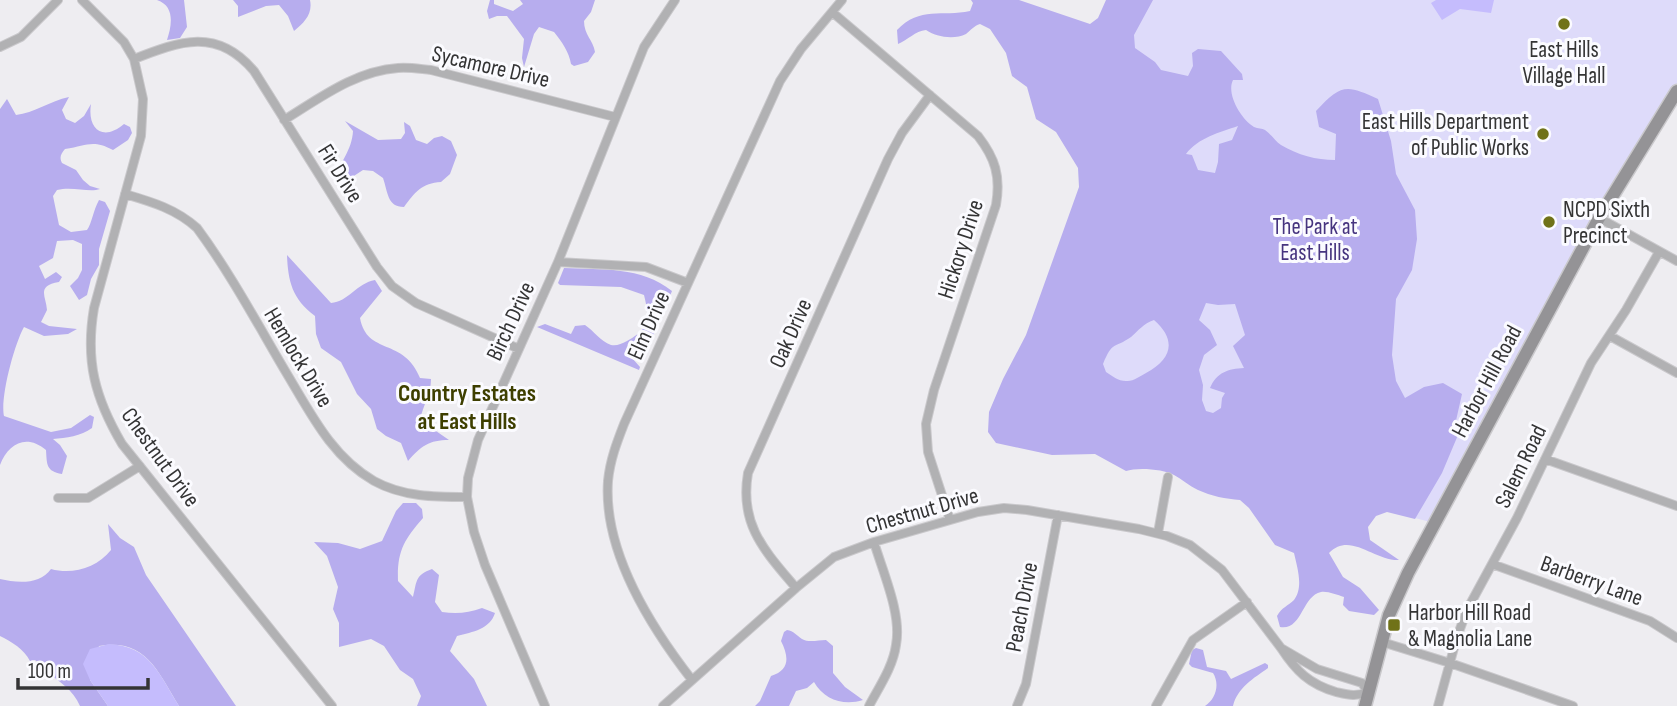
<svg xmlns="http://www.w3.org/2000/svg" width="1677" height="706" font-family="'Sofia Sans Condensed',sans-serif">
  <rect width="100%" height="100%" fill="#eeedf1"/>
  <path fill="#dedbfa" d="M1114,0H1677V91L1434,523L1324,494L1000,429L1084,177Z"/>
  <path fill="#b7adee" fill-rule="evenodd" d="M157,0H184L187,27L180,38L167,40C172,25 175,6 157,0Z
    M233,0H310C313,14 304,23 294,31L288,16L279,5L266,6L238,17V6Z
    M490,0H494V4L513,11L523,4L520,0H595L591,12L584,21C584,35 593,40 595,52L588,62L574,66L571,64C569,52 562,42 554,32L539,27L534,34L524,67L522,58L524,39L507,16H497L489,19L487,11Z
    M971,0H1019L1090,24L1098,18L1106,0H1153L1134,35L1135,48L1155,62L1161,70L1188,76L1193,66L1192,53L1198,49L1221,51L1242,74L1243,80H1233C1226,94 1241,119 1254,127C1258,129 1262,128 1265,130C1271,134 1275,141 1281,145C1298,155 1316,160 1335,160L1336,134L1319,127L1316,111C1341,84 1346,84 1378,99L1391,141L1396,174L1415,210L1417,239L1412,270L1396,299L1392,355L1396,381L1405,398L1424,387L1443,383L1462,394L1455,425L1458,435L1442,473L1415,519L1387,512L1376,516L1368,527L1370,540L1399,560C1374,561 1350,531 1329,553L1343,577L1360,588L1379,610L1374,615L1349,611L1343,605L1344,597C1337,595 1328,591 1321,592C1302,596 1302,631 1280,627L1277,616C1282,607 1288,606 1294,600C1304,587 1297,567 1294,553L1275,545L1249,508L1240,500C1226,499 1211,496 1198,490C1189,486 1182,479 1174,475C1164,469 1137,467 1126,471L1095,454L1052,455L996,443L988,432L989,412L1003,379L1026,335L1079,187L1078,168L1056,132L1036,119L1027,87L1012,76L1006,53L990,29L980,24C974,26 971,30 966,34C954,40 936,37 926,30C915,31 908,40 898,44L897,30C920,6 942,17 970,11L973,3ZM1238,126L1232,140L1219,144L1218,162L1215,173L1198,170L1192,155L1186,154C1198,138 1220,132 1238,126ZM1206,303L1218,305L1235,304L1245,335L1233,346L1244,368C1228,369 1217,372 1210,388L1225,393L1222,398L1221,408L1213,413L1206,411L1202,400L1203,385L1199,370L1204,355L1217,345L1210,330L1199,320ZM1154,320C1177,340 1172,359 1146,373C1140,376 1133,382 1126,381C1118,381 1112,376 1106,372L1103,364C1113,340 1114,349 1131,337C1139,330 1143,324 1154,320Z
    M69,97L62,110L66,119L75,123L84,116L91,104C87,129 103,142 124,124L130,127L132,133L128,140L113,150C92,139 87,146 65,149C61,154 59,157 62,163L76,170L83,180L90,186L100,189C89,193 73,186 57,190L53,196L59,225L71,232L87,230C92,223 93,211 99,200L105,202L110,211L99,249V265L91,279L87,295L79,300L70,286L78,278L82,270V244L73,240L57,241L53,258L39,266L45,279L56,272L62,277L59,282C36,286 46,296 47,310L41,322L49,326L77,329L68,334L44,336L24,327C14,345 0,398 4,416L51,432L71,428L90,415L94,417L92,428C81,436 66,438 53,439L60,445L67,456L62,474C46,471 47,465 46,450C26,433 8,444 0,465V109L7,99L16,115C34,113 50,101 69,97Z
    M345,121L378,140L401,139L405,133L404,122L410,126L416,140L427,144L434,138L442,136L451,141L457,155L450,174L441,182C422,183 415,192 404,207C387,207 388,192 383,178L373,171L363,170L340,185L335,179C340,162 352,150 353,131Z
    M287,255L331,303C348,302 357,283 375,280L382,291L360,318C367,356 404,337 420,378L431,379C431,394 423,405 420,420L449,440C429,440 421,446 408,461L401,443L386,436L377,429L371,409L357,394L341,362L321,348L316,334L315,316C292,299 288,281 287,255Z
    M564,268C602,270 641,266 672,291L651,341L647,340L644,348L647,350L646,352L635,353L632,358L640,367L639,370L537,327L545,324L571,334L575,326L585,325C594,331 600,341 611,345C617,346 621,344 627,341C649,329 650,319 644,295L621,287L560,285L558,283Z
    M403,503H416L422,509L423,518C404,540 397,551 398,581L413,597C417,581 415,575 432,569L439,575L435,602L442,612C457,614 468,613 482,608L495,613C490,629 473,632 457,636L450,651L474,679L487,706H417L421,696L413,679L400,670L384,646L371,639L339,647V623L333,609L338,587L327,556L314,542L338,543L360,549L382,541L396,511Z
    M108,524L120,538L134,547L146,575L236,706H179C158,672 146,638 99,646L90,680L108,706H80C73,690 60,682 47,672C42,669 40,664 35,660L30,661C24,649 12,642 0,636V579C17,583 40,585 51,569C72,575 97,568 111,550Z
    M787,630C794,631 796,635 802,639C809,643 818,640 826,640L833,646V673L845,687L863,700C844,706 824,700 814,682L807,688L796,691L789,706H755L760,701L771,676C790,670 789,657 781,641L784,632Z
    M1196,648L1203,650L1207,667L1226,671L1231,679L1265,663L1268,665V668C1254,678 1237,688 1233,706H1205C1216,699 1220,684 1213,673L1192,667L1189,664L1192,650Z"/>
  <path fill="#c5bcfd" d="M1436,0H1494L1491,13L1460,9L1442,20L1431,3Z
    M109,644C150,646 159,674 179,706H108L90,680L83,664L90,649Z"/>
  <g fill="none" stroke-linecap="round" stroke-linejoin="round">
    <g stroke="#c9c8cb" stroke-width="10">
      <path id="street" d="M82,0L124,42L134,59L143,99L141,136L94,308C85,361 95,398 122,444L332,706
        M832,12L978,136C995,158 1001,176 996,205L934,390L926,424L928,452L950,520
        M0,47L21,37L58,0
        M134,59C180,41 217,27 254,71L377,267L392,286L416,303L519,349
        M284,120C320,98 355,71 398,68C409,67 420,69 431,70L615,117
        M125,194C152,202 176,209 197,228C231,274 258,325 287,374C311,414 332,457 374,481C403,497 435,497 467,497
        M1599,218L1677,261
        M558,262L646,267L688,283
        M1610,336L1677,373
        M1545,459L1677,506
        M58,498H88L140,466
        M1158,533L1168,477
        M1492,564L1650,621L1677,638
        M796,588C765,551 739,525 748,473L888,159L902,133L930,95
        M1382,642L1450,663L1573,706
        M1281,648L1317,669L1362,683L1368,692C1356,697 1349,695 1336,692C1309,684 1296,671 1281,648Z
        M692,680C650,626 603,552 608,481C610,460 617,442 624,424L780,81L801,49L842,0
        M545,706L485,565L474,532L467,497L468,478L478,440L558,262L644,47L675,0
        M663,706L796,588L834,557L874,542L978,512L1004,508L1027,510L1139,529L1167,536L1190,545L1222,570L1281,648
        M869,706C879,687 893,667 896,645C902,614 883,573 874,542
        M1017,706L1026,684L1058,515
        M1156,706L1193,640L1247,602
        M1438,706L1457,637L1467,610L1517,518L1591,363L1626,310L1659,252"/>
    </g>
    <g stroke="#c9c8cb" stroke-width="15">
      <path id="secondary" d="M1365,706L1389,615L1408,573L1599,218L1677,91"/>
    </g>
    <use href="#street" stroke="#b1b1b3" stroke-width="8"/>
    <use href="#secondary" stroke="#949396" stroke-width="12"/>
  </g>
  <g fill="#707218" stroke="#fbfbff" stroke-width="2.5">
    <circle cx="1564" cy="24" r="7"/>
    <circle cx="1543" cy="134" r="7"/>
    <circle cx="1549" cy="222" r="7"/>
    <rect x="1387" y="618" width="14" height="14" rx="3.5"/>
  </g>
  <g text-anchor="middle" stroke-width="6" stroke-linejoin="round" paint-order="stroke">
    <g font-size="23" fill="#343435" stroke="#fbfbff" text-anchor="start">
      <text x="1564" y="57" text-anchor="middle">East Hills<tspan x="1564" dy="26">Village Hall</tspan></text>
      <text x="1529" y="129" text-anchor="end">East Hills Department<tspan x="1529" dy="26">of Public Works</tspan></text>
      <text x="1563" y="217">NCPD Sixth<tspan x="1563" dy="26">Precinct</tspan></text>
      <text x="1408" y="620">Harbor Hill Road<tspan x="1408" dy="26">&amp; Magnolia Lane</tspan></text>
    </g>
    <g font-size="23" fill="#343435" stroke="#fbfbff">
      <text transform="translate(491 66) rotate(13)" y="8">Sycamore Drive</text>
      <text transform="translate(341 173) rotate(58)" y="8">Fir Drive</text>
      <text transform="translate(960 249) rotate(-72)" y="8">Hickory Drive</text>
      <text transform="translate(510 321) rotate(-65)" y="8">Birch Drive</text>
      <text transform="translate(648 325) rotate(-66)" y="8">Elm Drive</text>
      <text transform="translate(790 333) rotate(-66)" y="8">Oak Drive</text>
      <text transform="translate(299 357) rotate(59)" y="8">Hemlock Drive</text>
      <text transform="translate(1486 381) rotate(-62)" y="8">Harbor Hill Road</text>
      <text transform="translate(161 457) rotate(54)" y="8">Chestnut Drive</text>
      <text transform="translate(1520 466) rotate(-64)" y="8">Salem Road</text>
      <text transform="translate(922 510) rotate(-16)" y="8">Chestnut Drive</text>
      <text transform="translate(1592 580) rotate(20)" y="8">Barberry Lane</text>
      <text transform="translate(1021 607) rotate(-79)" y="8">Peach Drive</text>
    </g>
    <g font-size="23" fill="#46347f" stroke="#fbfbff">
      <text x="1315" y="234">The Park at<tspan x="1315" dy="26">East Hills</tspan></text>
    </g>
    <g font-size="24" font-weight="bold" fill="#3e3f00" stroke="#fbfbff">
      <text x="467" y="401">Country Estates<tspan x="467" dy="28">at East Hills</tspan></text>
    </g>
  </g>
  <path d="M18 678v10h130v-10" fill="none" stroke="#343435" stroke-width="3.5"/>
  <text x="28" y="678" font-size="21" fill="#343435" stroke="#fbfbff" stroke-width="5" paint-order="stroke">100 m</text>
</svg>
